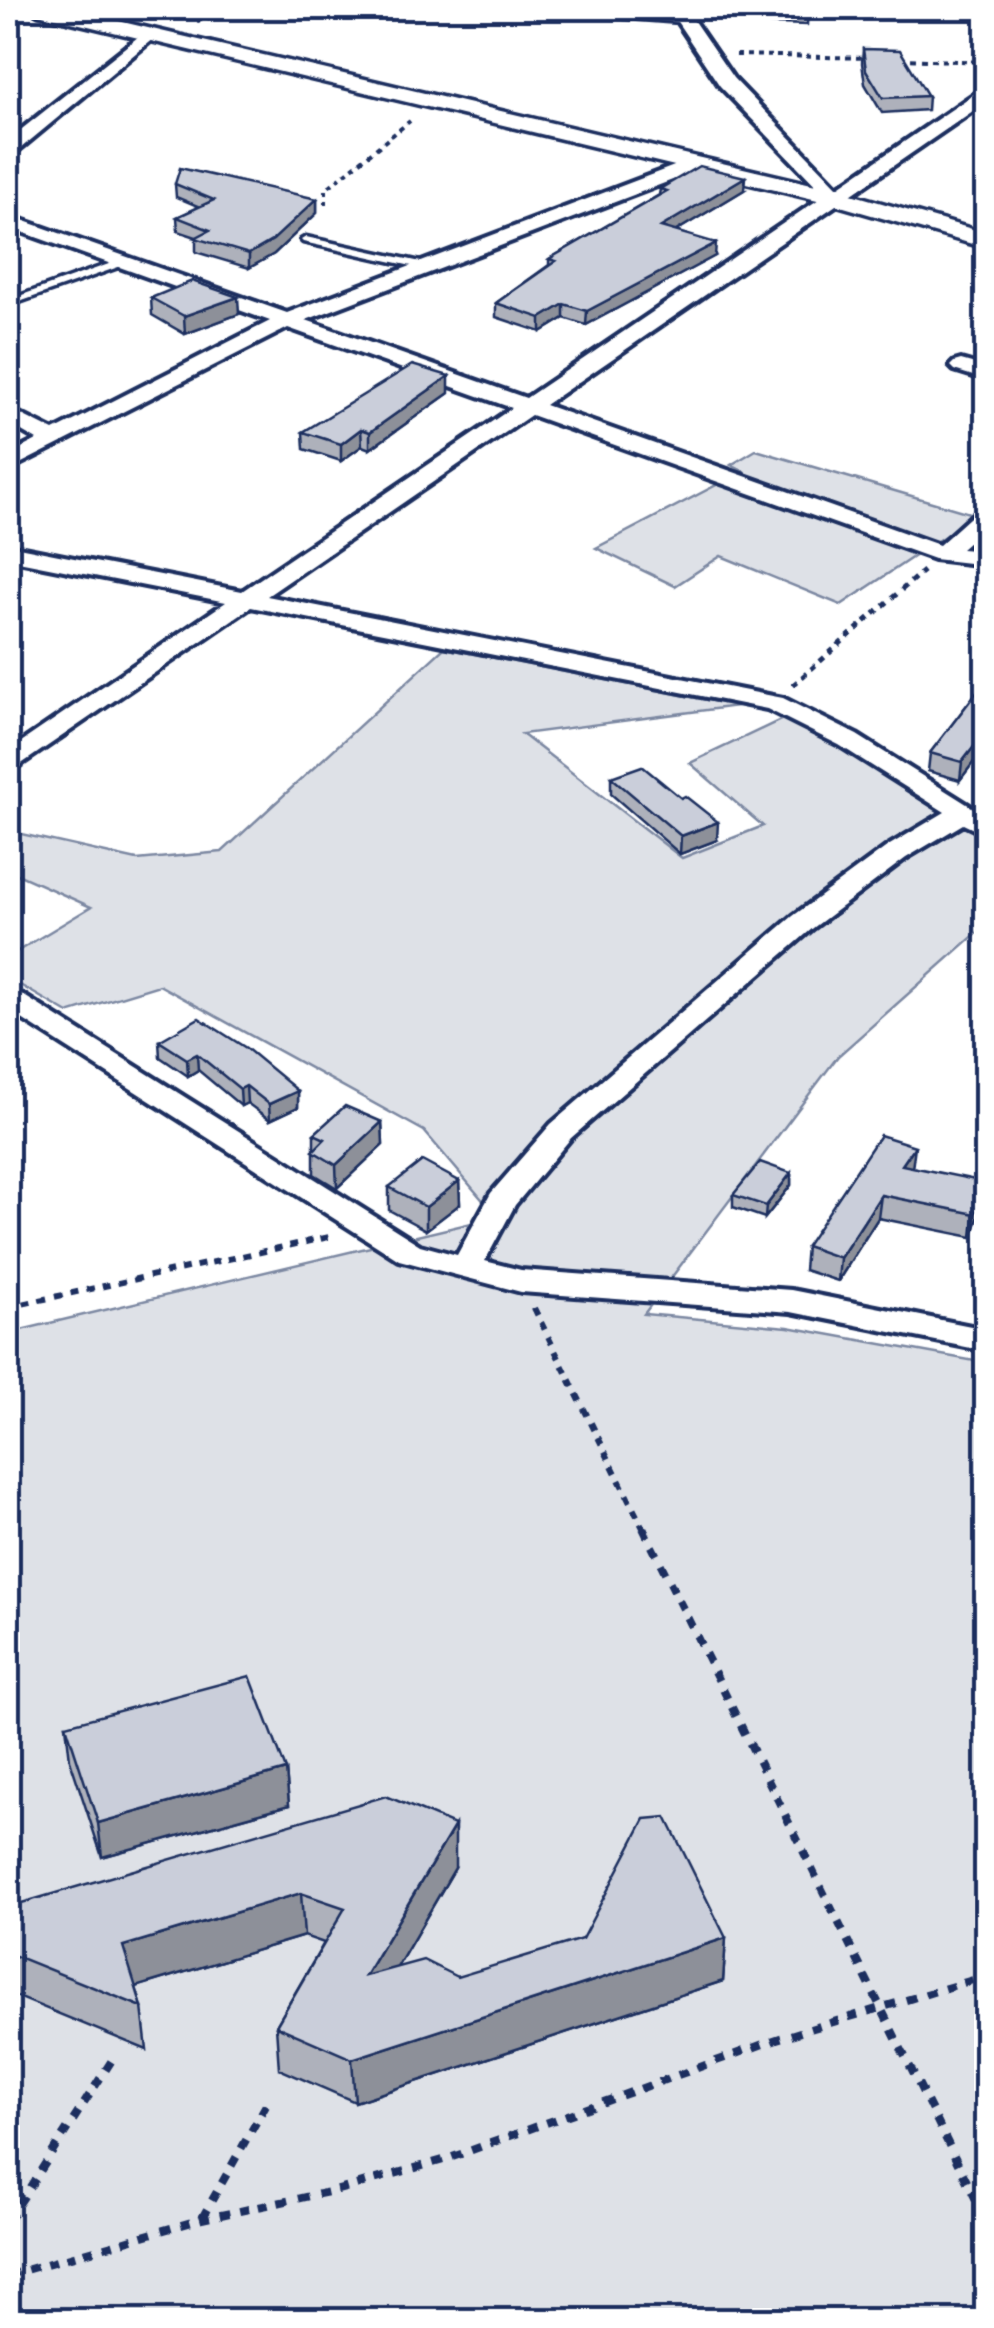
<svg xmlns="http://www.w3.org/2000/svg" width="994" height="2328" font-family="'Balsamiq Sans',sans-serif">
  <rect width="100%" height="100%" fill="#fff"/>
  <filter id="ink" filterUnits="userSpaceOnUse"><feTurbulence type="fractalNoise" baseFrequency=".01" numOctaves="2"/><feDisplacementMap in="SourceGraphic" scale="20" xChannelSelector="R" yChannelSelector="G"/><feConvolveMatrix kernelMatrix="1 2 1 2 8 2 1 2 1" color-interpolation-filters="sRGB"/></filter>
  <g filter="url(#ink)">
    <path fill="#dee1e7" stroke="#7c88a2" stroke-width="2.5" d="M756,450L976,515L841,605L721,556L675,586L596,548L743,471L731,465Z
      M444,648L737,706L522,734L682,858L763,826L690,763L791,715L986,835V925L838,1056L644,1314L788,1327L986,1363V2320H8V1333L497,1217L424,1131L159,985L68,1013L8,978V957L91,907L8,870V831L137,860L222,852Z"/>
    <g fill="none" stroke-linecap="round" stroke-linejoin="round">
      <g stroke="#1b2f5e" stroke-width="7">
        <path id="service" d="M567,8L681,16L685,19L681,22L564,13V9Z
          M306,237L430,264L435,267L430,270L303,242L301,240Z
          M120,260L125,263L124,265L8,306V300Z"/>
      </g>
      <g stroke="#1b2f5e" stroke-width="8">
        <path id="minor" d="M668,8H685L733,78L838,187L980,90L986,89V102L545,405L939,545L978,510L986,508V527L961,549L986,551V565L934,559L531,415L267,596L783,698L857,735L986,816V835L963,824L906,858L813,928L571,1138L515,1205L485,1261L521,1270L791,1290L986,1329V1351L791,1312L521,1292L399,1260L8,1010V990L18,992L420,1245L457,1255L491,1193L551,1124L793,916L888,846L945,812L839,745L767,709L251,607L17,767L8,770V751L226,602L8,559V545L242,591L512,408L288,328L8,470V455L37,440L8,423V408L54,431L270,321L8,227V215L287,313L690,160H704V168L306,320L526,398L825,195L720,86Z
          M148,29L157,34L154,38L15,153L8,154V140Z
          M961,360L986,367V380L954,370L950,366L954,362Z"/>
      </g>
      <g stroke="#1b2f5e" stroke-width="7">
        <path id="tertiary" d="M27,8H63L837,190L986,233V248L830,203L38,14Z"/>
      </g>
      <path stroke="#1b2f5e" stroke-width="4" stroke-dasharray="5 5" stroke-linecap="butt" d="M976,8L986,18
        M197,21L251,8
        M736,55L869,58
        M901,59L986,62
        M326,205V189L410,121"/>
      <path stroke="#1b2f5e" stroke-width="5" stroke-dasharray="6 6" stroke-linecap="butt" d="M793,685L923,571"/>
      <path stroke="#1b2f5e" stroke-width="6" stroke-dasharray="8 8" stroke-linecap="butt" d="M8,1307L329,1237
        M534,1308L644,1530"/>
      <path stroke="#1b2f5e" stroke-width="8" stroke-dasharray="10 10" stroke-linecap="butt" d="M643,1528L986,2220
        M202,2218L267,2103
        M8,2221L114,2057
        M8,2275L202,2219L338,2190L447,2159L777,2039L986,1976"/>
      <use href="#service" fill="#fff" fill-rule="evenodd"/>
      <use href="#minor" fill="#fff" fill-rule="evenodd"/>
      <use href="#tertiary" fill="#fff" fill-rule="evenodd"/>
    </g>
    <path fill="#aeb1bb" stroke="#1b2f5e" stroke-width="2.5" d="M735,8H808L807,25L740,23Z
      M863,49L928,96L927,110L882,113L865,84L862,63Z
      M175,184L317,199V213L274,254L249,268L196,252V237L178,231L177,217L200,207L176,197Z
      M660,189L744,190L676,231L715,256L586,325L564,318L541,332L496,317V303L549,265V259L659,195Z
      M151,298L239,314L185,334L152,315Z
      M449,393L370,449L362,446L341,461L304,449L303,432Z
      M986,680V746L960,780L928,771L930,753Z
      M611,777L717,840L680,854L611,794Z
      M159,1041L298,1091V1107L270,1120L247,1103L241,1106L198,1070L188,1076L160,1057Z
      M382,1122L383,1145L337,1188L314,1174V1134Z
      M912,1167L982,1205L972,1237L878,1218L838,1281L804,1270L806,1246Z
      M791,1173V1185L765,1218L733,1207V1195Z
      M459,1181L460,1204L426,1230L389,1210V1187Z
      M66,1725L286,1770L289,1805L102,1857L70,1760Z
      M455,1868L397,1967L457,1977L726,1938L723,1981L355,2102L279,2069L276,2026L324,1943L304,1936L136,1987L142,2007L147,2050L8,1993V1907Z"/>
    <path fill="#8d9099" stroke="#1b2f5e" stroke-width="2.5" d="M9,58L11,73L8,75V59Z
      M745,177L744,190L661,240V227Z
      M317,199V213L274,254L249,268V254Z
      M17,229L18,239L8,242V232Z
      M716,243L715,256L586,325L587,311Z
      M238,297L239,314L185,334L184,316Z
      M564,304V318L541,332V318Z
      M449,376V393L370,449V432Z
      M361,429L362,446L341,461V444Z
      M18,435L20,445L8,453V442Z
      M8,684L11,702L8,704Z
      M986,731V746L960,780L962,762Z
      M718,822L717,840L680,854L681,836Z
      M197,1054L198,1070L188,1076L187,1059Z
      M246,1086L247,1103L241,1106L240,1089Z
      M298,1091V1107L270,1120L269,1104Z
      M382,1122L383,1145L337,1188L336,1165Z
      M915,1146L912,1169L902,1165Z
      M791,1173V1185L765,1218L766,1206Z
      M459,1181L460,1204L426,1230V1207Z
      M985,1182L982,1205L972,1237L975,1214Z
      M881,1195L878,1218L838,1281L840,1258Z
      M286,1770L289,1805L102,1857L98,1823Z
      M455,1825V1868L367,2019L365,1976Z
      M301,1893L304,1936L129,1989L123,1946Z
      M726,1938L723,1981L355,2102L352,2059Z"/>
    <path fill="#caceda" stroke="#1b2f5e" stroke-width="2.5" d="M739,8H808V16L741,14Z
      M863,49L900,50L928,96L883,98L866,70Z
      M699,166L745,177L661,227L716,243L587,311L564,304L541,318L496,303L556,261L549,259L667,191L660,189Z
      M180,168L317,199L273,240L249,254L195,238L210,230L177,217L214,200L175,184Z
      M8,225L17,229L8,232Z
      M192,281L238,297L184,316L151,298Z
      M412,365L449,376L370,432L361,429L341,444L303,432Z
      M8,427L18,435L8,442Z
      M986,680V731L962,762L930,753Z
      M642,766L681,798L685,796L718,822L681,836L611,777Z
      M199,1018L246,1048L298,1091L269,1104L246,1086L240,1089L197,1054L187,1059L159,1041Z
      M345,1106L382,1122L336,1165L313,1151L325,1139L314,1134Z
      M880,1135L915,1146L902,1165L985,1182L975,1214L881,1195L840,1258L806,1246Z
      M422,1161L459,1181L426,1207L389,1187Z
      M760,1162L791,1173L766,1206L733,1195Z
      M250,1676L286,1770L98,1823L66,1725Z
      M386,1796L455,1825L365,1976L423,1960L457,1977L582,1939L645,1819L666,1817L726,1938L352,2059L276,2026L345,1908L301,1893L123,1946L142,2007L8,1953V1907Z"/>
  </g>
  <rect width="994" height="2328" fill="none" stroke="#fff" stroke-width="40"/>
  <rect x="20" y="20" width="954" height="2288" fill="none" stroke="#1b2f5e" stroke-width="4" filter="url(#ink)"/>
</svg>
